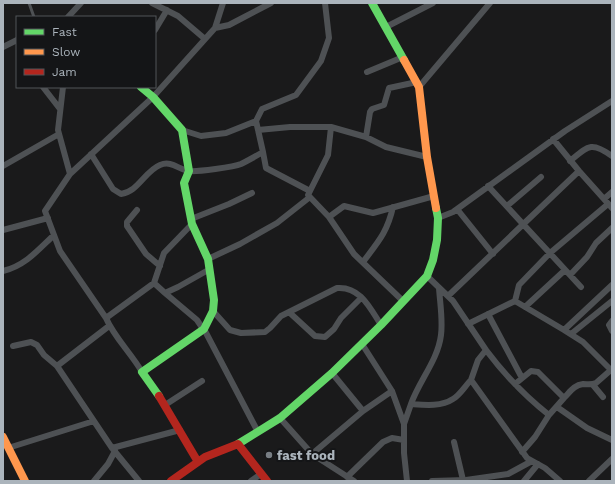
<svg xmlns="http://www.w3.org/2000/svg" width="615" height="484" font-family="'Work Sans',sans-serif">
  <rect width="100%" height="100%" fill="#1a1a1b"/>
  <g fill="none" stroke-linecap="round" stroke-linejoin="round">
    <path stroke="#4e5154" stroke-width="3" d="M29,3L34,17"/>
    <path stroke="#4e5154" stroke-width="6" d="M152,3L178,16L205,39
      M223,3L215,28L229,25L271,3
      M68,17L81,3
      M386,27L433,3
      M155,30L167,10
      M3,47L17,40
      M367,72L403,57
      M43,87L60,109
      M63,87L58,130L70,174
      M419,87L490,3
      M256,121L262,109L296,95L321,61L329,38L325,3
      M258,130L290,127H331
      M366,137L370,112L372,109L384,105L389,88L417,82
      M553,139L579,171L612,208
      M263,152L266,168L310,191
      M91,154L113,189L121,194C138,192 145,171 160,165C172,160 179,170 189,171C197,172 234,167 241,164C249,160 256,156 263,152L256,121L226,133L201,136L182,130
      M570,161C588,146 591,141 612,156
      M3,166L59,134
      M488,186L581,287
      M604,199L612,192
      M507,206L541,177
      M457,209L493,254
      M137,210L127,222V226L146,254L160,266
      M329,217L308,195L328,155L331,127L366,137L386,147L427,157
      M438,218L453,212L565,131L612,101
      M191,219L229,204L252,193
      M3,230L48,218
      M208,259L240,244L277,223L310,197
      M363,262C378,242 387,233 393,207
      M3,271C25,266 39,249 54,235
      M570,275L587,257L596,243L612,228
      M427,276L453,301L486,350L478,360L471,380
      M154,283L165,293L178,287L210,269
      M439,288C440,303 443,320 441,335C438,360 419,381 411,404C424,405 441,407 453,399C460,395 465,386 471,380L527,458L545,468L560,481
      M165,293L197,320L203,329
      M448,296L579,171
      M403,301L354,254L329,217L344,206L373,213L434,196
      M515,301L519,285L550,253L608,204
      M525,307L565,270
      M213,311L230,330L241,333L265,332L270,328L281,316L337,288C360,286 370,308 381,325
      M290,313L315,336L325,337L334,329L341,318L361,298
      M488,314L522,378
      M106,318L60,251L45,211L70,174L153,97L215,28
      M612,321L609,325L612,331
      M468,324L515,301L564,330L612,285
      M204,329L258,432
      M564,330L583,342L611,370
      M571,334L612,301
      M362,344L392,391L404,424
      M13,346L31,342L37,345L44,355L57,366L112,448L139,481
      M486,350C504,374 525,396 549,415L564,398L538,372L531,371L515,384
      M57,366L109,326
      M142,372C131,353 114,337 106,318L154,283L164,253L192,224
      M332,373L363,411
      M593,385L603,397
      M564,398C570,392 574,385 583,384C588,384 591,385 596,383L612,369
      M165,405L202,381
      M557,407L587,428L612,440
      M280,418L312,454L354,481
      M454,442L463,480
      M8,448L94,421
      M112,448L180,430
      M522,452L535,437L549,415
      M312,454L363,411L392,391
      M347,477L383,442L392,438L404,440
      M94,481L108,464L115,451
      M251,481L261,474
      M407,481L404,453V424L411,404
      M432,481L466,480L508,474L532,461
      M524,481L538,464
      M589,481L612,459"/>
    <path stroke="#63d668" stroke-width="8" d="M372,3L404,60
      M141,87L153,97L182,130L189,171L184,183L192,224L208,259L214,300L213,311L204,329L142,372L159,396
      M238,444L280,418L332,373L381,325L427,276L433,260L437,240L438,218L436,208"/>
    <path stroke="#ff974d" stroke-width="8" d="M404,60L419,87L427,157L436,208
      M3,437L25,481"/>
    <path stroke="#b3261e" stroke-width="8" d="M159,396L198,462
      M171,481L205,457L238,444L267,481"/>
  </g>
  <circle fill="#787e84" stroke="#141517" stroke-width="1.5" cx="269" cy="455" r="4"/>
  <g text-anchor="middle" stroke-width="4" stroke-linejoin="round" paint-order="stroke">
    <g font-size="13" font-weight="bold" fill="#abb4bc" stroke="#141517" text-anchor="start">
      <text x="277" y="460">fast food</text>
    </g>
  </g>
  <rect width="615" height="484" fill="none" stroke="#abb4bc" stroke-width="8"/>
  <rect x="16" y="16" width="140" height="72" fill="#141517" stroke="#505559"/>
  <rect x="24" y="29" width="20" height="6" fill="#63d668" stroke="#505559"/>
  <text x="52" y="36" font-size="12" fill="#abb4bc">Fast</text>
  <rect x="24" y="49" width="20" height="6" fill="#ff974d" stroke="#505559"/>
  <text x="52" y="56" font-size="12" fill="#abb4bc">Slow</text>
  <rect x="24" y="69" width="20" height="6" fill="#b3261e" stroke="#505559"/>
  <text x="52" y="76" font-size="12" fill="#abb4bc">Jam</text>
</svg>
